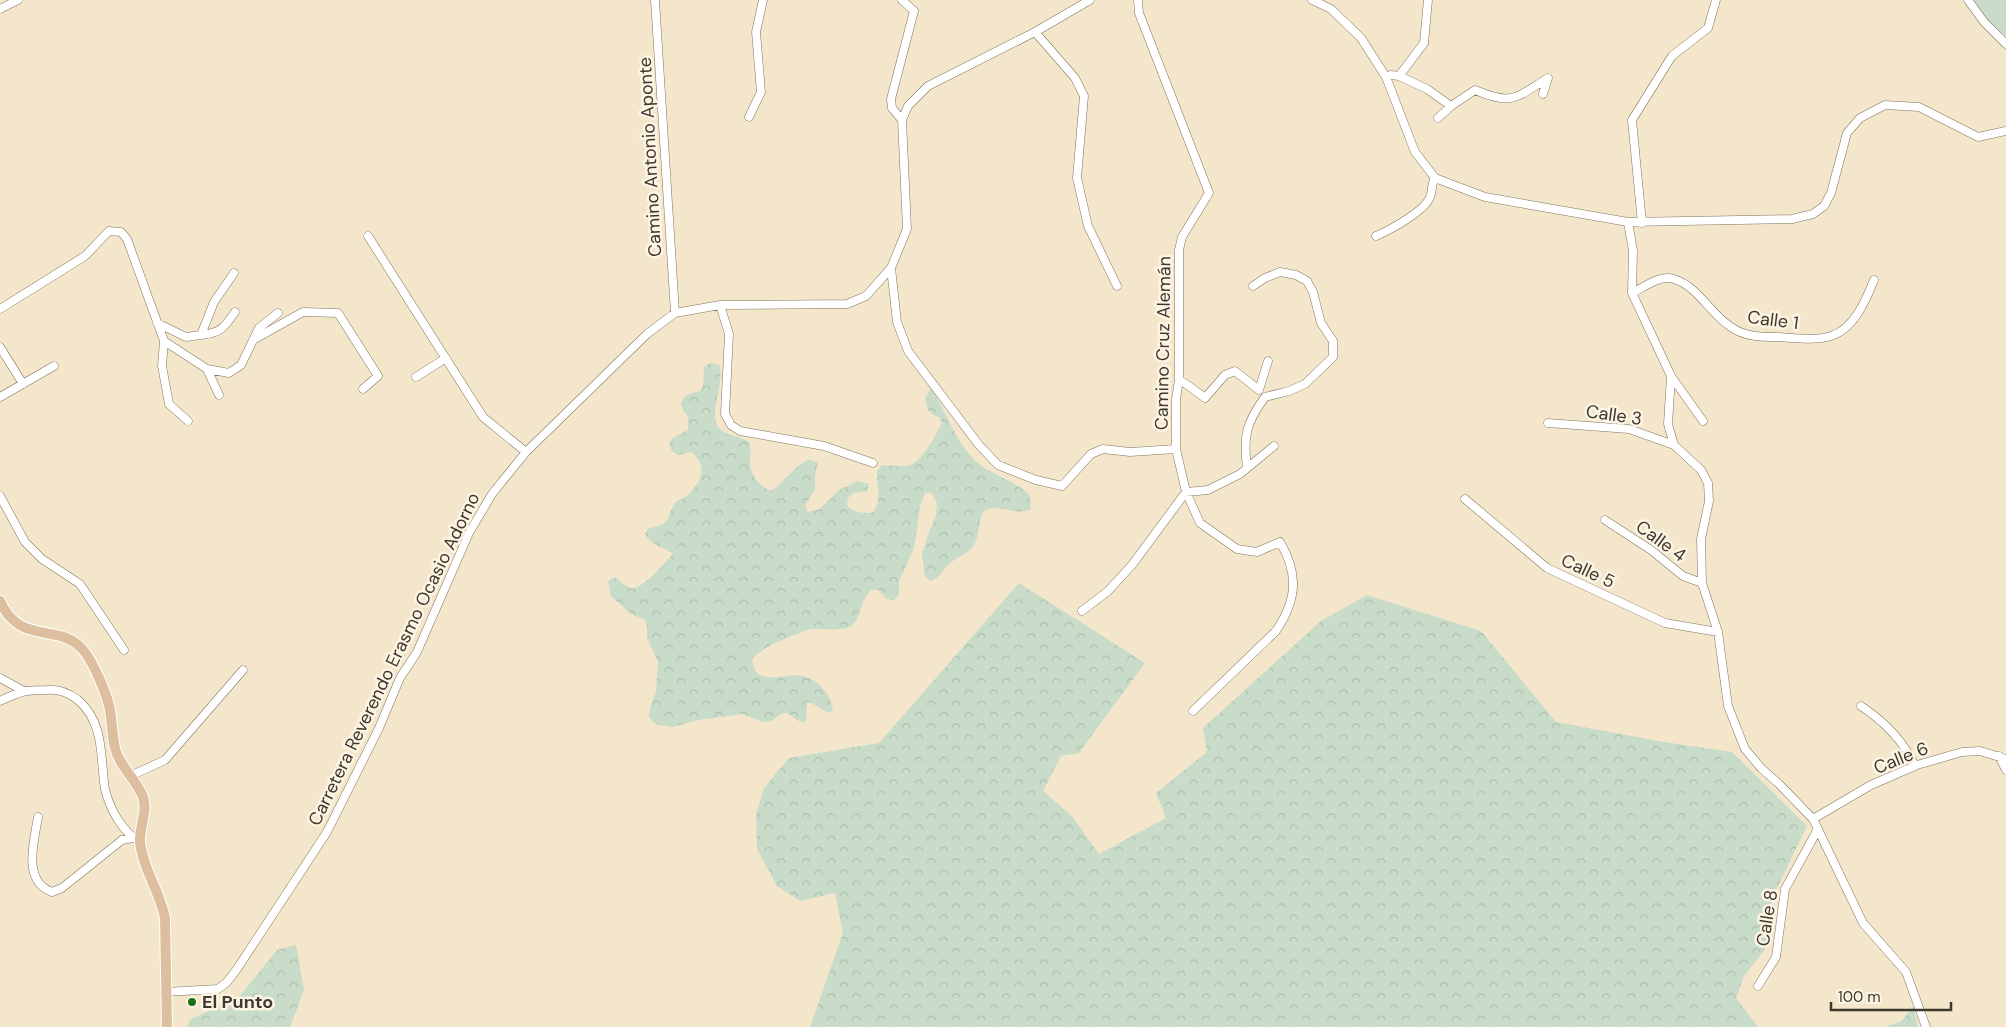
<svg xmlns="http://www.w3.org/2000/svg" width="2006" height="1027" font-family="'DM Sans',sans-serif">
  <defs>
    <pattern id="forest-crowns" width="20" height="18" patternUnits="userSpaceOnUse" patternTransform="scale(1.25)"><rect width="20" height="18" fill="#c8dcc9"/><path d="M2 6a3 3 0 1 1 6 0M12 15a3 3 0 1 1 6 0" fill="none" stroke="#adbead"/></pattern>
  </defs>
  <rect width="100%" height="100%" fill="#f4e6cb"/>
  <path fill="#c8dcc9" d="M1973,0H2006V38L1982,14Z"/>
  <path fill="url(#forest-crowns)" d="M710,363L719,365C726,383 706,417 720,429C728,436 740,436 749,442C752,450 750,454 750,462C750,475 760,487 771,491C783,484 795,465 806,461C810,459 814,461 818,463L815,475V489L805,506L808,512L820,509L839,490L857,481L869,484L867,491L853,493L848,498L847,505C854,513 863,514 873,512C883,501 876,484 877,471L882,465C890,465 902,467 910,465C923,461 936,434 942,423L939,417L933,415L928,410L925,398L931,388C947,412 956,444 978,463C994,476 1017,481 1030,496L1031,509C1018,517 998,503 986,510C978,515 980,537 973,547C967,554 957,557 950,563C943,569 940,578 931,581L925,577L922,555L928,535L936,516L937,503L931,492L925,493L920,507L914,548L899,581V595L894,600L887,599L878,590H871C863,598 861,609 857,619C849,636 822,626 807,630C789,638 766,644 752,659C754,689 787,672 804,676C820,681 828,693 833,707L831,713C822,711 816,704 807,702L806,722L799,721L787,713L781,714L770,722H763L743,714L698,720L672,727L659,725L653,722L649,716L650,709L656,691L658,662L647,638V624L644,619L631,614L611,596L608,581L614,577C619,580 625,586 631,588C642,591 666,561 673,554C663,546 650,546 645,533L649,528C677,524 663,514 678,501C679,500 684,498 685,497C702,484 709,466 691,452L678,455L672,451L669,445L671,439L688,430V417L681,405C683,394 690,394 700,391L703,386L704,367Z
    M1019,583L1145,663L1079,753L1061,756L1043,791L1072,816L1099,854L1166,818L1156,793L1207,752L1203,728L1321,621L1367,595L1481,631L1556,722L1664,742L1732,752L1807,826L1773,896L1766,948L1744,976L1736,998L1758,1027H810L843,933L835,893L800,901L777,886L757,849L756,815L764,788L789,758L879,743Z
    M296,945L304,990L290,1027H187L191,1019L239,997L277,950Z
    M1913,1006L1918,1027H1885L1902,1021Z"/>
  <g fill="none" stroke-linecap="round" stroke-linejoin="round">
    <g stroke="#81745c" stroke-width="9">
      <path id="minor" d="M655,0L675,313
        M902,0L914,11L891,99L892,108L902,120
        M1138,0L1139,13L1209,193L1182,237L1179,250V380L1176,399V449L1186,492L1200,523L1237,549L1257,552L1280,542C1299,574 1297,600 1276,631L1193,711
        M1312,0L1331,9L1361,38L1386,77L1415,152L1435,178L1485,197L1628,222L1792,219L1813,214L1824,206L1831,193L1847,133L1860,118L1885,105L1919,107L1978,137L2006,131
        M1968,0L1984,22L2006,44
        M0,9L18,0
        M1035,32L1075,78L1084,96L1077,178L1088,226L1117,286
        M1399,76L1427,89L1451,106L1475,90C1513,106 1515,98 1548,78L1543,94
        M1386,77L1391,75L1399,76L1424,43L1428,0
        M749,117L761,92L756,32L763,0
        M1438,118L1451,106
        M1628,222L1633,251L1632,293L1671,376L1668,424L1674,445L1701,470L1708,483L1709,501L1701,539L1702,583L1718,632L1728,706L1745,749L1761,768L1779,784L1813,819L1863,923L1906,972L1926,1027
        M1642,223L1632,120L1672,56L1708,28L1716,0
        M368,236L483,417L526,452
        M1376,236C1390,230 1425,211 1430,197C1433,190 1431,184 1435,178
        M891,268L897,322L908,351L979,445L998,465L1036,480L1062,486L1091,454L1103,449L1130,452L1176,449
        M1632,293C1643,288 1660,274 1674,279C1699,287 1709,313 1731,327C1745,337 1762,337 1778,337C1795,338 1815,341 1831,336C1854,329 1866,300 1874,280
        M720,305L729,334L725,414L731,425L740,431L824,446L873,463
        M0,309L85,256L109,231L121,232L127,239L164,341L207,369L229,373L241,365L259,328L278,313
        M157,323L186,337L201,335L214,302L234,273
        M201,335C221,333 224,328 235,312
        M253,340L303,312L338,313L378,376L363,389
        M164,341L162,366L169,404L188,421
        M0,347L23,384
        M207,369L219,395
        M1671,376L1703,421
        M416,377L446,358
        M1179,380L1189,386L1205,398L1225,375L1235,371L1259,390L1268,361
        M0,397L54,366
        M1548,423L1629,429L1674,445
        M1247,468C1243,436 1246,423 1265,397L1289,391L1305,384L1333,357V341L1321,323L1313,292L1307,281L1296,275L1280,272L1265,278L1253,286
        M0,496L25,542L42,559L80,584L124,650
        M1465,499L1547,568L1665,623L1718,632
        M1605,520L1651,550L1683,576L1702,583
        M1082,611L1108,591L1132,565L1186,492L1208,490L1240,474L1274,446
        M0,678L22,690
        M0,701C21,691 24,690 47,690C59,689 69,693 78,700C105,723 100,758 105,789C109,807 123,834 140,841
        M1861,706C1885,722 1903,740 1915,766
        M1999,756L2006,770
        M130,776L165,760L243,670
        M38,817C34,842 22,881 52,892L62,888L122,840L133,838
        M1813,819L1871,785L1917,765L1962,752L1980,751L2006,759
        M1758,986L1776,957L1785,889L1818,829
        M165,992L218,989L227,982L237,969L327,832L379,728L400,678L417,652L469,533L492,494L526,452L647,334L675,313L720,305L847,304L866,296L891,268L907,229L902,120L908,106L928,86L1035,32L1090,0"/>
    </g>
    <g stroke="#fff" stroke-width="12">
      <path id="major" d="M0,601C20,647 60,621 84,651C94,664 107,694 110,710C112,722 112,735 115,748C119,766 136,779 143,797C148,812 139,827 140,842C143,869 160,892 165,918L167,1027"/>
    </g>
    <use href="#minor" stroke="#fff" stroke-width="8"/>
    <use href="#major" stroke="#ddbfa0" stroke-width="10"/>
  </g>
  <circle fill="#1b7019" stroke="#fdf4e4" stroke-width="2" cx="192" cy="1002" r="5"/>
  <g text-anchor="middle" stroke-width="5" stroke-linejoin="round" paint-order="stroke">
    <g font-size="18" fill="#3e382e" stroke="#fdf4e4">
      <text transform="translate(650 157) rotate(-93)" y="6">Camino Antonio Aponte</text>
      <text transform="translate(1773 320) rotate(7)" y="6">Calle 1</text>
      <text transform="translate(1163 343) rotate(-89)" y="6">Camino Cruz Alemán</text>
      <text transform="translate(1614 415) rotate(8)" y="6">Calle 3</text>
      <text transform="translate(1661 541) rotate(36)" y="6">Calle 4</text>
      <text transform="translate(1588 571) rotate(25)" y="6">Calle 5</text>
      <text transform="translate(394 659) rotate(-64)" y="6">Carretera Reverendo Erasmo Ocasio Adorno</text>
      <text transform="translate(1901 758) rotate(-22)" y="6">Calle 6</text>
      <text transform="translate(1767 918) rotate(-81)" y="6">Calle 8</text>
    </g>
    <g font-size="18" font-weight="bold" fill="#3e382e" stroke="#fdf4e4" text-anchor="start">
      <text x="202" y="1008">El Punto</text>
    </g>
  </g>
  <path d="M1831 1002v8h120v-8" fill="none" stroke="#3e382e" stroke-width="2.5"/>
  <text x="1838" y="1002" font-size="15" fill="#3e382e" stroke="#fdf4e4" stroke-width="4" paint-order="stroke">100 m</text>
</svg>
